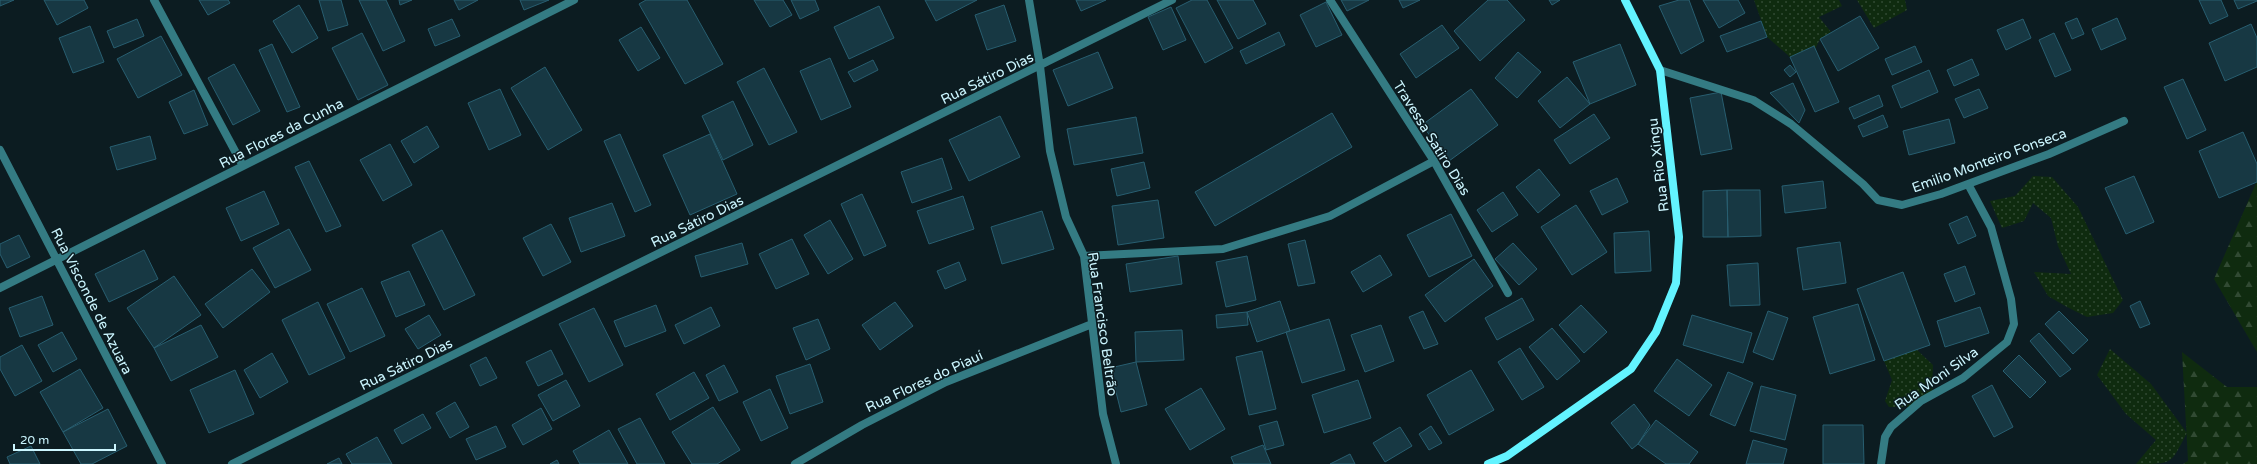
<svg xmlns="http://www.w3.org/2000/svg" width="2257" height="464" font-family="'Varela Round',sans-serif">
  <defs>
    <pattern id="green-dots" width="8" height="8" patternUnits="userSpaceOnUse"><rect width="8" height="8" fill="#0f2b0f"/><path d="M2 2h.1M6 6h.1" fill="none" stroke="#314a33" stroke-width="1.8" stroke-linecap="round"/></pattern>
    <pattern id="forest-firs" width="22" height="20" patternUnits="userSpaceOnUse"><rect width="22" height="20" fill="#0f2b0f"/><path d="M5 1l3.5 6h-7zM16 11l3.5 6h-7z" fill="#314a33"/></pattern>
  </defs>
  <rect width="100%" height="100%" fill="#0c1c21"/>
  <path fill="url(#green-dots)" d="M1754,0H1839L1842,6L1819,17L1831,32L1820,39L1815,49L1790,57L1767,37Z
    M1857,0H1905L1907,10L1874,28Z
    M2033,176L2052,177L2078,207L2123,300L2113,313L2087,317L2067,307L2048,296L2034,272L2071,274L2058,246L2051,218L2033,203L2024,221L2002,228L1990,201L2015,196Z
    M1916,349L1933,365L1932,394L1910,407H1889L1885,401L1892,380L1884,361Z
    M2110,349L2151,384L2187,433C2170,464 2175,464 2136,464L2156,440L2126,414L2097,375Z"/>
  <path fill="url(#forest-firs)" d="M2257,181V352L2214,279Z
    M2182,352L2227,387H2257V464H2183L2188,461Z"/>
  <path fill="#173843" stroke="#285e70" d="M0,0H14L0,6Z
    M44,0H84L88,8L57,25Z
    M199,0H228L230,3L208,15Z
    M319,0H341L348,25L328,31Z
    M359,0H386L405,41L383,51Z
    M399,0H412L400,5Z
    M454,0H478L459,10Z
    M520,0H549L524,10Z
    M646,0H687L723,64L685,84L639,4Z
    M754,0H783L792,15L770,27Z
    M791,0H815L819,10L800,19Z
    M925,0H977L936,21Z
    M1076,0H1106L1081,11Z
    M1192,0H1207L1233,48L1205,63L1176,8Z
    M1217,0H1253L1266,24L1238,39Z
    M1341,0H1369L1347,11Z
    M1399,0H1420L1403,8Z
    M1488,0H1507L1525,20L1480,61L1454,31Z
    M1549,0H1560L1552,5Z
    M1679,0H1689L1704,41L1681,54L1659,6Z
    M1703,0H1738L1745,13L1719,28Z
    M2199,0H2221L2228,16L2210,24Z
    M2234,0H2257V1L2238,9Z
    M1326,2L1342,35L1316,47L1300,15Z
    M299,5L318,38L292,53L273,21Z
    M1004,5L1016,41L987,50L975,15Z
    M879,6L894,38L849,59L834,27Z
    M1171,7L1186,40L1163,50L1148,17Z
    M1860,16L1879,48L1838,71L1820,39Z
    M2077,18L2084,34L2072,39L2065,23Z
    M2117,18L2126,39L2101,50L2092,29Z
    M137,19L144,36L114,48L107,31Z
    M452,19L460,36L435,46L428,29Z
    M2023,19L2031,38L2006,50L1997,30Z
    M1761,21L1767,37L1727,52L1720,36Z
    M2251,24L2257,38V67L2225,81L2209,43Z
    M1442,25L1459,48L1416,78L1400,54Z
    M90,26L104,62L73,73L59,38Z
    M641,27L660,58L638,71L619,40Z
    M1279,32L1285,45L1246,64L1240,51Z
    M362,33L388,85L358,100L332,48Z
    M2054,33L2071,70L2055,77L2039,40Z
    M161,36L182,75L138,98L117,59Z
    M272,44L300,107L287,112L259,50Z
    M1620,44L1636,85L1590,104L1573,62Z
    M1814,46L1839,102L1815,112L1790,57Z
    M1915,46L1922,62L1892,75L1885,59Z
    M1098,52L1113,88L1068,106L1053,70Z
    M1518,52L1541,72L1517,98L1495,78Z
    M830,58L851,107L821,120L800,71Z
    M1972,59L1979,75L1954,86L1947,70Z
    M873,60L878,70L854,82L848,72Z
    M234,64L260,111L233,125L208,78Z
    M1790,65L1796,72L1790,77L1784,70Z
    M545,67L582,130L548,150L511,88Z
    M764,68L797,132L769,145L737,82Z
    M1929,70L1938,92L1901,108L1892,86Z
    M1567,77L1590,104L1560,128L1538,101Z
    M2183,79L2206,130L2187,139L2164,87Z
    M1793,83L1805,110L1799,123L1770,93Z
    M500,89L521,135L489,150L468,103Z
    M1471,89L1498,125L1449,161L1422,125Z
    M1979,89L1988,108L1964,118L1955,99Z
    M194,90L208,125L184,134L169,102Z
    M1721,92L1732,149L1701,155L1690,98Z
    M1879,95L1883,106L1854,119L1849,108Z
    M733,101L753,145L723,160L702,116Z
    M1332,113L1352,147L1215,226L1195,192Z
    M1594,114L1610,138L1570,164L1554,140Z
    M1883,115L1888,127L1863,137L1858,126Z
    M1000,116L1020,157L969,181L949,140Z
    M1136,117L1143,153L1074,165L1067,129Z
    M1949,119L1955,143L1909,155L1903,131Z
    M427,126L439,147L414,163L401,141Z
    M2243,132L2257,164V182L2219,198L2199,151Z
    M620,134L651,205L635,212L604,141Z
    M710,134L737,194L690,215L663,155Z
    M150,136L156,159L117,170L110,147Z
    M390,144L412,185L383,201L360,160Z
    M942,158L952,189L912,203L901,172Z
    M309,161L341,226L326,232L295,167Z
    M1144,162L1150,188L1117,196L1111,169Z
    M1539,169L1560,195L1538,213L1516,187Z
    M2134,176L2154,222L2126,234L2105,188Z
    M1617,178L1628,202L1602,215L1590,191Z
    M1823,181L1826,208L1785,213L1782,186Z
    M1727,190H1760L1761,236L1728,237Z
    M1727,190L1728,237H1703V191Z
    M264,191L279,224L241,241L226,208Z
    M1503,192L1518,215L1492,232L1477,210Z
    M862,194L886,246L864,256L841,204Z
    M963,196L974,229L929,244L917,211Z
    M1158,200L1164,238L1118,245L1112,206Z
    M612,203L625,236L581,252L569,218Z
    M1576,205L1607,252L1572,275L1541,227Z
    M1042,211L1054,249L1002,264L991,227Z
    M1451,214L1472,256L1429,277L1407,235Z
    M1967,216L1976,236L1958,244L1949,224Z
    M830,220L853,259L828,274L804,235Z
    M551,224L571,262L543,276L523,238Z
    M289,229L311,270L275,288L253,248Z
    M442,230L475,295L444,310L412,245Z
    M1649,231L1651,271L1615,273L1614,233Z
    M19,235L30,257L7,268L0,254V244Z
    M792,239L809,274L776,289L759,254Z
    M1305,240L1315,283L1298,286L1288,244Z
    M1840,242L1846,283L1803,290L1797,248Z
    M742,243L748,264L701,277L695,256Z
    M1513,243L1537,269L1519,285L1495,259Z
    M144,250L158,279L109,302L95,274Z
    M1380,255L1392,275L1363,292L1351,272Z
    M1178,256L1182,284L1130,292L1126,264Z
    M1247,256L1256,300L1226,307L1216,262Z
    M1474,259L1493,286L1445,322L1425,295Z
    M959,262L966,280L945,289L937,271Z
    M1758,263L1760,305L1730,306L1727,265Z
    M1965,266L1975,294L1955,302L1944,274Z
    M252,269L270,292L223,328L205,304Z
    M409,271L425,305L396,317L381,282Z
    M1903,272L1930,345L1884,361L1857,289Z
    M174,276L201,315L154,348L127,308Z
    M362,288L385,336L350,352L327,304Z
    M42,296L53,325L20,337L9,308Z
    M1522,298L1534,320L1497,340L1485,318Z
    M1280,301L1290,331L1257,342L1247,312Z
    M2140,301L2150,324L2140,328L2130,306Z
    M318,302L345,358L309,375L282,320Z
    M895,302L913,326L880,350L862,325Z
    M1858,304L1875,360L1830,374L1813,317Z
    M656,305L666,331L625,347L614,321Z
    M1581,305L1607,332L1584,353L1559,325Z
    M711,307L720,326L684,344L675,325Z
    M1980,307L1989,333L1945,347L1937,321Z
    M594,308L623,365L589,382L559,324Z
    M1423,311L1438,344L1424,349L1409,317Z
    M1768,311L1788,318L1773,360L1753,352Z
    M2059,311L2088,340L2073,354L2045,324Z
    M1247,312L1248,325L1217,328L1216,315Z
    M429,315L441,335L418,349L405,329Z
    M1692,315L1752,333L1743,363L1683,345Z
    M818,319L830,349L806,360L793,328Z
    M1329,319L1345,370L1302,383L1286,332Z
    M201,325L218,357L171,381L154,348Z
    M1381,325L1394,361L1365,372L1351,335Z
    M1552,328L1580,361L1557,380L1529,347Z
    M1182,330L1184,360L1136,362L1135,332Z
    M62,332L77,359L53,372L38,345Z
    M2039,333L2071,369L2060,377L2030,341Z
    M22,345L42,381L15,396L0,369V357Z
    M1520,348L1544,387L1522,400L1498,362Z
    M551,350L563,374L538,386L526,362Z
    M1262,351L1276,409L1249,415L1236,357Z
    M272,353L288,382L260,398L244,370Z
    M2019,355L2046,382L2030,398L2003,371Z
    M486,357L497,378L480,386L470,365Z
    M1677,359L1712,385L1689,416L1654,391Z
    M1136,362L1147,405L1121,412L1110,368Z
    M810,364L823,402L790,414L776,376Z
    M724,365L738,392L719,401L706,375Z
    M80,369L103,408L63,432L40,392Z
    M235,370L254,414L209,433L190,390Z
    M1471,370L1494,410L1449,435L1427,395Z
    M694,372L709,398L670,420L656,394Z
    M1728,372L1753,383L1735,426L1710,415Z
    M566,380L580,406L553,421L538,395Z
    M1358,380L1371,418L1324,433L1312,395Z
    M1992,385L2013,427L1994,437L1972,396Z
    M1761,386L1796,395L1785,440L1750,431Z
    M1201,388L1225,429L1190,450L1165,409Z
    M770,389L788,428L761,441L743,402Z
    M455,402L469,427L450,438L436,413Z
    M1634,404L1650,425L1638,444L1632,449L1611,423Z
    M713,407L740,450L717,464H692L672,432Z
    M541,408L552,429L523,445L512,425Z
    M108,409L127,446L92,464H81L63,432Z
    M423,414L431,428L402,444L394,430Z
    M640,418L665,464H637L618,429Z
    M1656,420L1698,452L1689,464H1666L1638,444Z
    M1277,421L1284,445L1266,450L1259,426Z
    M1823,425H1863L1864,464H1823Z
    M496,426L506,447L476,460L466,439Z
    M1431,426L1442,443L1429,450L1419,434Z
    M1400,427L1412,446L1385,462L1373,443Z
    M609,430L628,464H580L573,451Z
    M377,437L392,464H352L346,454Z
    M1753,440L1787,449L1783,464H1746Z
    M1263,445L1271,464H1234L1231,457Z
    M31,446L40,464H10L7,457Z
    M1350,454L1355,464H1330Z
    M339,458L342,464H327Z
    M557,460L559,464H550Z"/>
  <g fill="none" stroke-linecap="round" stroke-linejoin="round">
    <path stroke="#347b83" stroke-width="8" d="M154,0L243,166
      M1029,0L1040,66L1050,151L1066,217L1084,256L1103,414L1116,464
      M1330,0L1434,161L1508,293
      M1660,70L1753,100L1791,124L1863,184L1878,200L1902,205L1941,194L2049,154L2124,121
      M0,150L162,464
      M1084,256L1223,249L1330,216L1434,161
      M0,288L574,0
      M232,464L1172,0
      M795,464L862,425L946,382L1092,324
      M1881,464L1885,437L1891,427L1921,401L1963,378L2007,342L2014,324L2011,299L1991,227L1968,184"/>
    <path stroke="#63f3ff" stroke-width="8" d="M1488,464L1507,456L1631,369L1656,332L1676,283L1679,237L1660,70L1625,0"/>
  </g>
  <g text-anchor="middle" stroke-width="3" stroke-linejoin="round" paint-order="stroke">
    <g font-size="14" fill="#ccf6ff" stroke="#0c1c21">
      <text transform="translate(987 78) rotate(-26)" y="5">Rua Sátiro Dias</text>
      <text transform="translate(281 133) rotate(-27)" y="5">Rua Flores da Cunha</text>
      <text transform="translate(1432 138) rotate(58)" y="5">Travessa Satiro Dias</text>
      <text transform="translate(1989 160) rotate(-20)" y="5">Emilio Monteiro Fonseca</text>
      <text transform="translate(1658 165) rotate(-97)" y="5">Rua Rio Xingu</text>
      <text transform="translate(697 221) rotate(-26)" y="5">Rua Sátiro Dias</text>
      <text transform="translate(92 301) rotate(63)" y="5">Rua Visconde de Azuara</text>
      <text transform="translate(1103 324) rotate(82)" y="5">Rua Francisco Beltrão</text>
      <text transform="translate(406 364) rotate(-26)" y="5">Rua Sátiro Dias</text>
      <text transform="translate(1936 378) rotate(-35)" y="5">Rua Moni Silva</text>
      <text transform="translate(924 381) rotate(-25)" y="5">Rua Flores do Piauí</text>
    </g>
  </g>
  <path d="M14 444v6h101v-6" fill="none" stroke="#ccf6ff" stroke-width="2"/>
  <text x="20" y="444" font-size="12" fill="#ccf6ff" stroke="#0c1c21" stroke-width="3" paint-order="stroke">20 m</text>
</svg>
